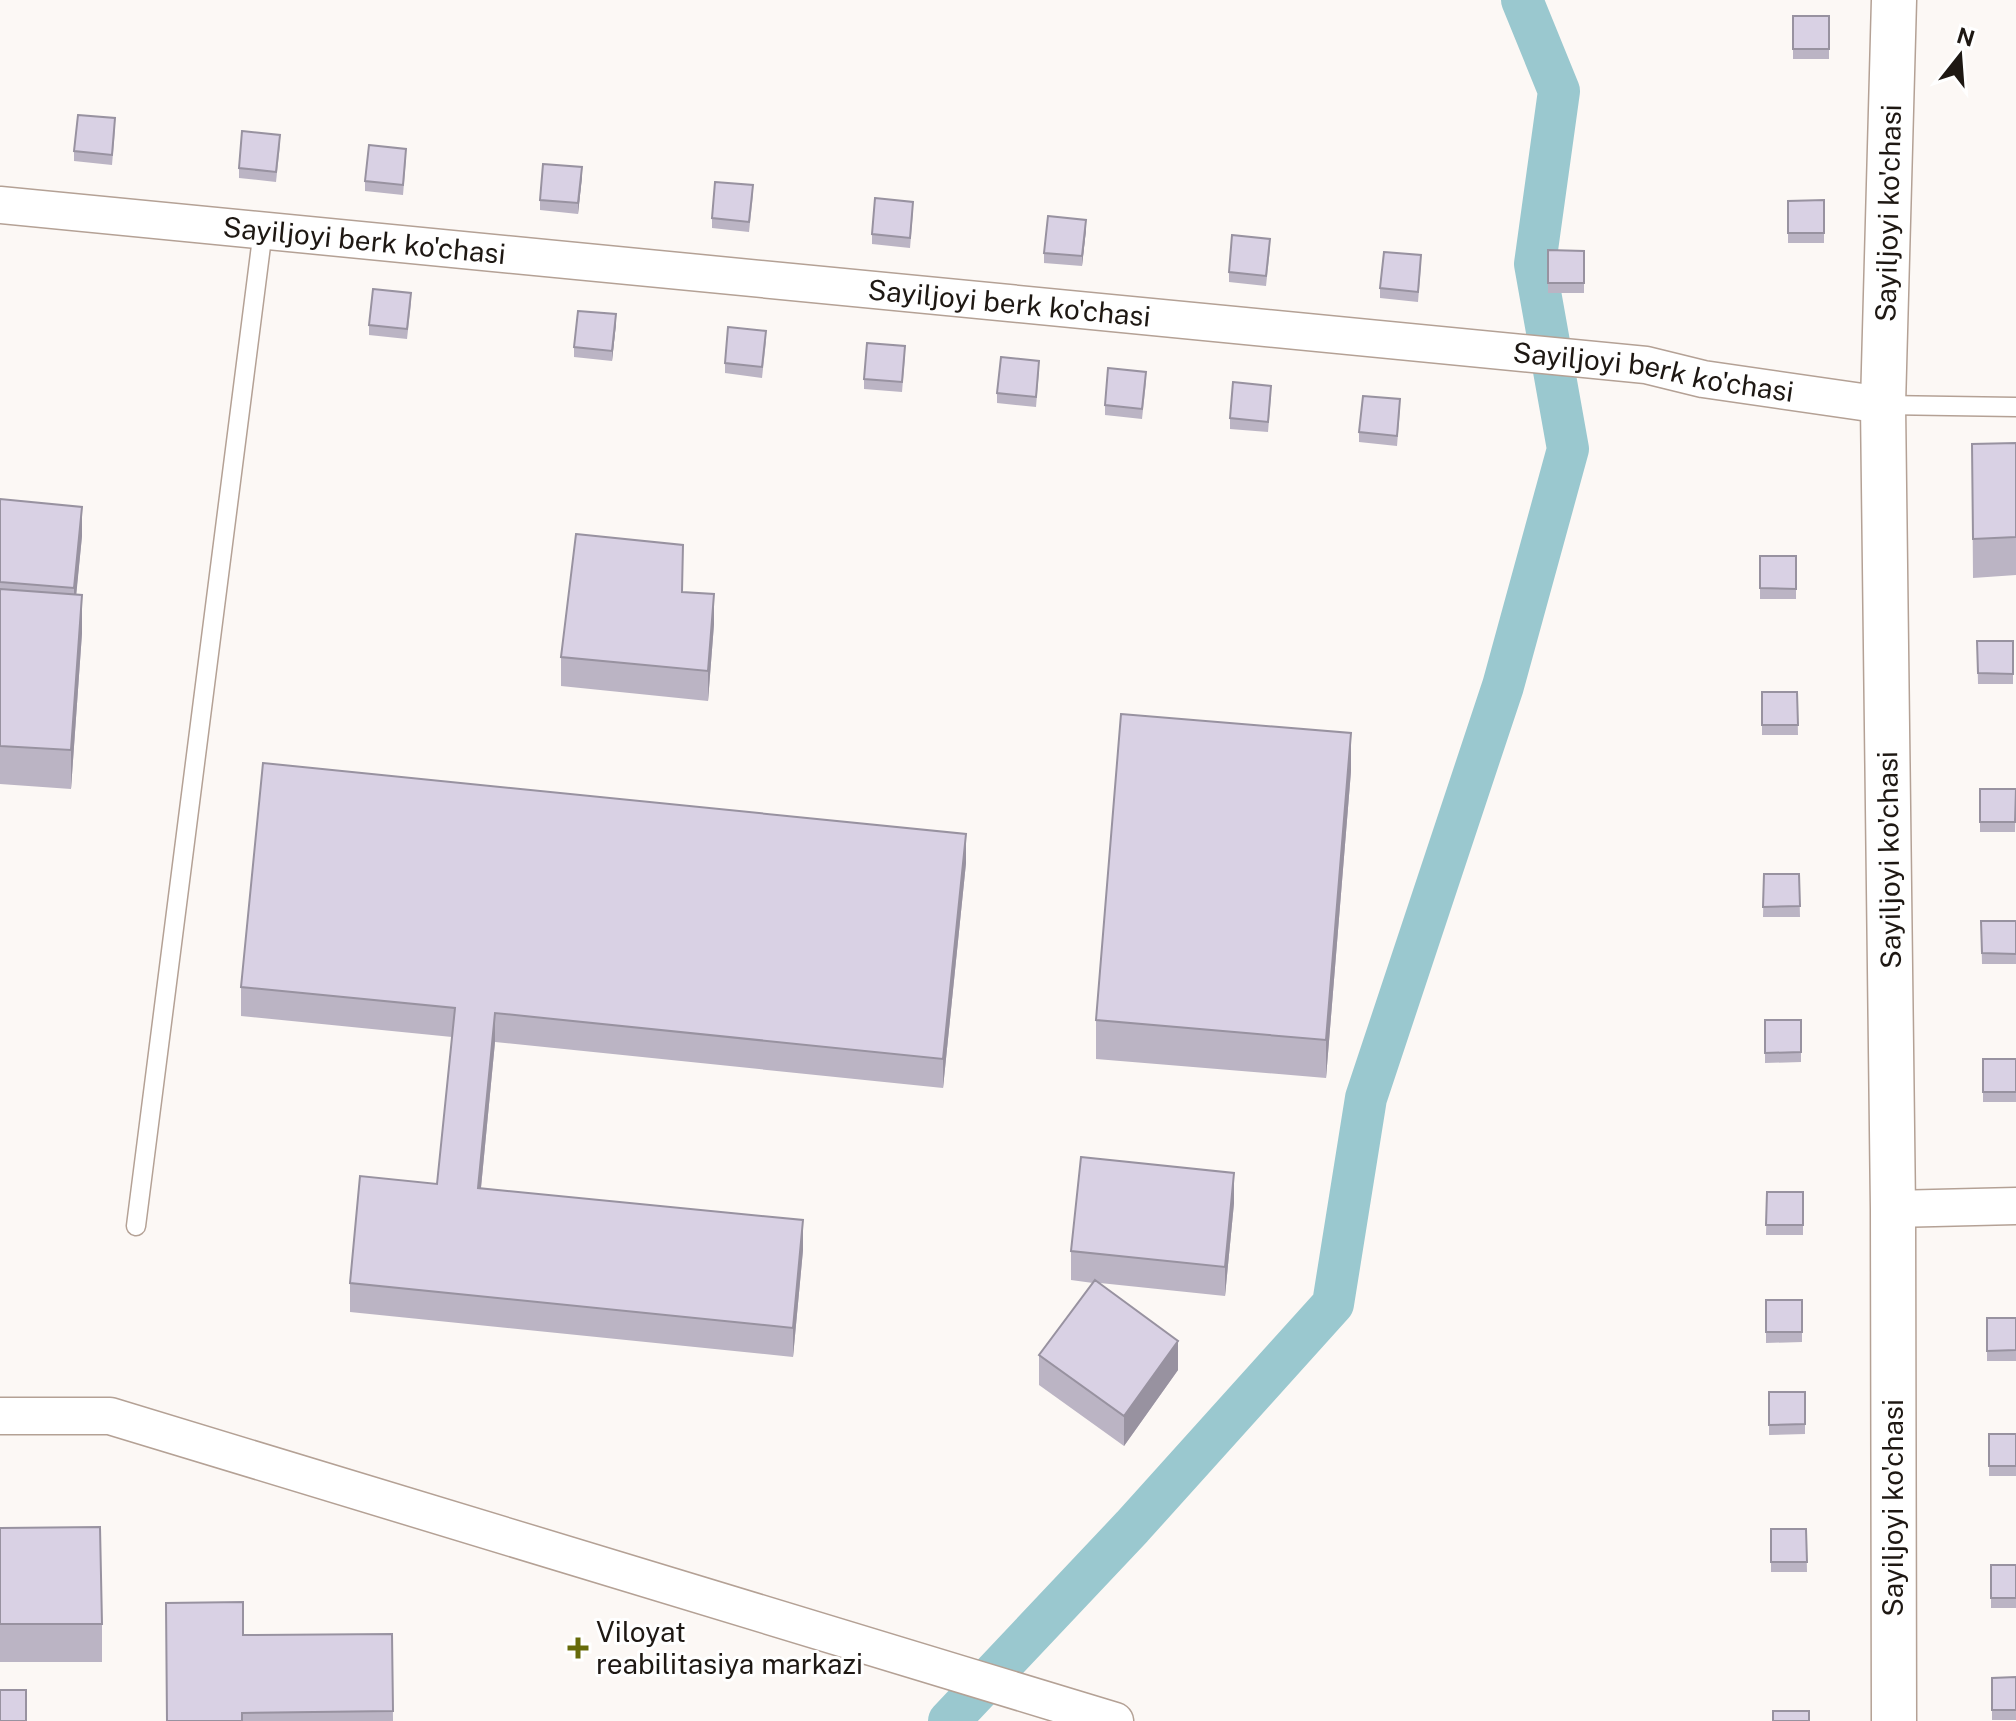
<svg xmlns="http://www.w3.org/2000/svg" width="2016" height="1721" font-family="'Public Sans',sans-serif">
  <rect width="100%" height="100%" fill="#fcf8f5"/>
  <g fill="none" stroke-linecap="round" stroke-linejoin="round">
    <path stroke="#9ac8cf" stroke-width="42" d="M949,1721L1132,1527L1333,1304L1366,1098L1503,686L1568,449L1535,264L1559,91L1522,0"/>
    <g stroke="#b4a195" stroke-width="21">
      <path id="service" d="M1883,405L2016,407
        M136,1226L263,230"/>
    </g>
    <g stroke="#b4a195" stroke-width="39">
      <g id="minor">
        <path id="s1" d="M0,205L1646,365L1703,379L1883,405"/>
        <path d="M1893,1209L2016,1206"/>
        <path d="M0,1416H110L1115,1721"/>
      </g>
    </g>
    <g stroke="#b4a195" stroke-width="47">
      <g id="secondary">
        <path id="s2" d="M1894,1721L1893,1209L1883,405L1894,0"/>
      </g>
    </g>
    <use href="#service" stroke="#fff" stroke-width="18"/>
    <use href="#minor" stroke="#fff" stroke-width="36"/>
    <use href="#secondary" stroke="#fff" stroke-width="44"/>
  </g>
  <path fill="#bbb4c4" d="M1793,16H1829V59H1793Z
    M115,129L112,165L74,161V151Z
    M280,145L276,182L239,178V168Z
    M406,159L403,195L365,191V181Z
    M582,177L578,214L540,210V200Z
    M753,195L749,232L712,228V218Z
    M1824,200V243H1788V201Z
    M913,212L910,248L872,244V234Z
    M1086,230L1082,266L1044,263V253Z
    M1270,249L1266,286L1229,282V272Z
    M1548,250L1584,251V293H1548Z
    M1421,265L1418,302L1380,298V288Z
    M411,303L407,339L369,335V325Z
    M616,324L612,361L574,357V347Z
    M766,341L762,378L725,373V363Z
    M905,356L902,392L864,389V379Z
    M1039,371L1036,407L997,403V393Z
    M1146,382L1142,419L1105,415V405Z
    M1271,396L1268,432L1230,429V418Z
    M1400,409L1397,446L1359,442V432Z
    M2016,443V575L1973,578L1972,444Z
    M0,499L82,536L76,594L82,633L71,789L0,784Z
    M1760,556H1796V599H1760Z
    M683,592L714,624L708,701L561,686V657Z
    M1977,641H2013V684H1978Z
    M1762,692H1797L1798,735H1762Z
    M1351,771L1326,1078L1096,1059V1020Z
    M1980,789H2016L2015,832H1980Z
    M966,863L943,1088L495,1042L481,1188L803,1250L793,1357L350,1312V1283L437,1184L452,1037L241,1016V987Z
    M1764,874H1799L1800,917H1763Z
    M1981,921H2016V964H1982Z
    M1765,1020H1801V1062L1765,1063Z
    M1983,1059H2016V1102H1983Z
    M1767,1192H1803V1235H1766Z
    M1234,1203L1225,1296L1100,1283L1178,1370L1124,1446L1039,1385V1355L1093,1283L1071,1280V1251Z
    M1766,1300H1802V1342L1766,1343Z
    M1987,1318H2016V1361H1987Z
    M1769,1392H1805V1434L1769,1435Z
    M1989,1434H2016V1476H1989Z
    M0,1528L102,1624V1662H0Z
    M1771,1529H1806L1807,1572H1771Z
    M1991,1565H2016V1608H1991Z
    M392,1634L393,1721H167L243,1635Z
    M2016,1677V1720H1992V1678Z"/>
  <path fill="#9892a0" d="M582,167V177L578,214V203Z
    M1086,220V230L1082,266V256Z
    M616,314V324L612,361V351Z
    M82,507V536L74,618V588Z
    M714,594V624L708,701V671Z
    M82,595V633L71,789V750Z
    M1351,733V771L1326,1078V1040Z
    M966,834V863L943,1088V1059Z
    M495,1013V1042L478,1218V1188Z
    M1234,1173V1203L1225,1296V1267Z
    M803,1220V1250L793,1357V1328Z
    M1178,1341V1370L1124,1446V1416Z"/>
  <path fill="#d9d1e4" stroke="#9892a0" stroke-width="2" d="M1793,16H1829V49H1793Z
    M78,115L115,118L112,155L74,151Z
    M242,131L280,135L276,172L239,168Z
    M369,145L406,149L403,185L365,181Z
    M543,164L582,167L578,203L540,200Z
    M715,182L753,185L749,222L712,218Z
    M875,198L913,202L910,238L872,234Z
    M1824,200V233H1788V201Z
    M1048,216L1086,220L1082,256L1044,253Z
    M1232,235L1270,239L1266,276L1229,272Z
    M1548,250L1584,251V283H1548Z
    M1384,252L1421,255L1418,292L1380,288Z
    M373,289L411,293L407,329L369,325Z
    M578,311L616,314L612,351L574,347Z
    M728,327L766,331L762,367L725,363Z
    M867,343L905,346L902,382L864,379Z
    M1001,357L1039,361L1036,397L997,393Z
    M1108,368L1146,372L1142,409L1105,405Z
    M1233,382L1271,386L1268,422L1230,418Z
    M1363,396L1400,399L1397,436L1359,432Z
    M2016,443V537L1973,539L1972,444Z
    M0,499L82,507L74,588L0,582Z
    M576,534L683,545L682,592L714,594L708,671L561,657Z
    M1760,556H1796V589L1760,588Z
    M0,589L82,595L71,750L0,746Z
    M1977,641H2013V674L1978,673Z
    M1762,692H1797L1798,725H1762Z
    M1121,714L1351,733L1326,1040L1096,1020Z
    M263,763L966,834L943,1059L495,1013L478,1188L803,1220L793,1328L350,1283L360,1176L437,1184L455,1008L241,987Z
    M1980,789H2016L2015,822H1980Z
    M1764,874H1799L1800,906L1763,907Z
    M1981,921H2016V954L1982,953Z
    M1765,1020H1801V1052L1765,1053Z
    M1983,1059H2016V1092H1983Z
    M1081,1157L1234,1173L1225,1267L1071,1251Z
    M1767,1192H1803V1225H1766Z
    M1095,1280L1178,1341L1124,1416L1039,1355Z
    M1766,1300H1802V1332H1766Z
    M1987,1318H2016V1350L1987,1351Z
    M1769,1392H1805V1424L1769,1425Z
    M1989,1434H2016V1466H1989Z
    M100,1527L102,1624H0V1528Z
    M1771,1529H1806L1807,1562H1771Z
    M1991,1565H2016V1598H1991Z
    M243,1602V1635L392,1634L393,1711L242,1713V1721H167L166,1603Z
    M2016,1677V1710H1992V1678Z
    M0,1690H26V1721H0Z
    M1773,1711H1809V1721H1773Z"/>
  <path fill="#666a09" stroke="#fff" stroke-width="3" d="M574 1636h8v8h8v8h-8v8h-8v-8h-8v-8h8z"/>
  <g text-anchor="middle" stroke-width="6" stroke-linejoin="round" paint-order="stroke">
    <g font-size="28" fill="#1e1813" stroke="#fff">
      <text dy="10" stroke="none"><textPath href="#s2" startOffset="1508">Sayiljoyi ko'chasi</textPath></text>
      <text dy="10" stroke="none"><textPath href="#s1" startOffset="366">Sayiljoyi berk ko'chasi</textPath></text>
      <text dy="10" stroke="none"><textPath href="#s1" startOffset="1014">Sayiljoyi berk ko'chasi</textPath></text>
      <text dy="10" stroke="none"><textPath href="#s1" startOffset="1662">Sayiljoyi berk ko'chasi</textPath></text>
      <text transform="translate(1889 860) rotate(-91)" y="10">Sayiljoyi ko'chasi</text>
      <text transform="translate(1893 1508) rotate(-90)" y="10">Sayiljoyi ko'chasi</text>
    </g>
    <g font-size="28" fill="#1e1813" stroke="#fff" text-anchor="start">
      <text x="596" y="1642">Viloyat<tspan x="596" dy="32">reabilitasiya markazi</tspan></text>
    </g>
  </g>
  <g transform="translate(1960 56) rotate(17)" stroke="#ffffff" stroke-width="6" paint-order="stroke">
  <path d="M0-6L14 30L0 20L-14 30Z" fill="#1e1813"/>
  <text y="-12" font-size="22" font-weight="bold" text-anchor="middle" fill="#1e1813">N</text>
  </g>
</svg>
